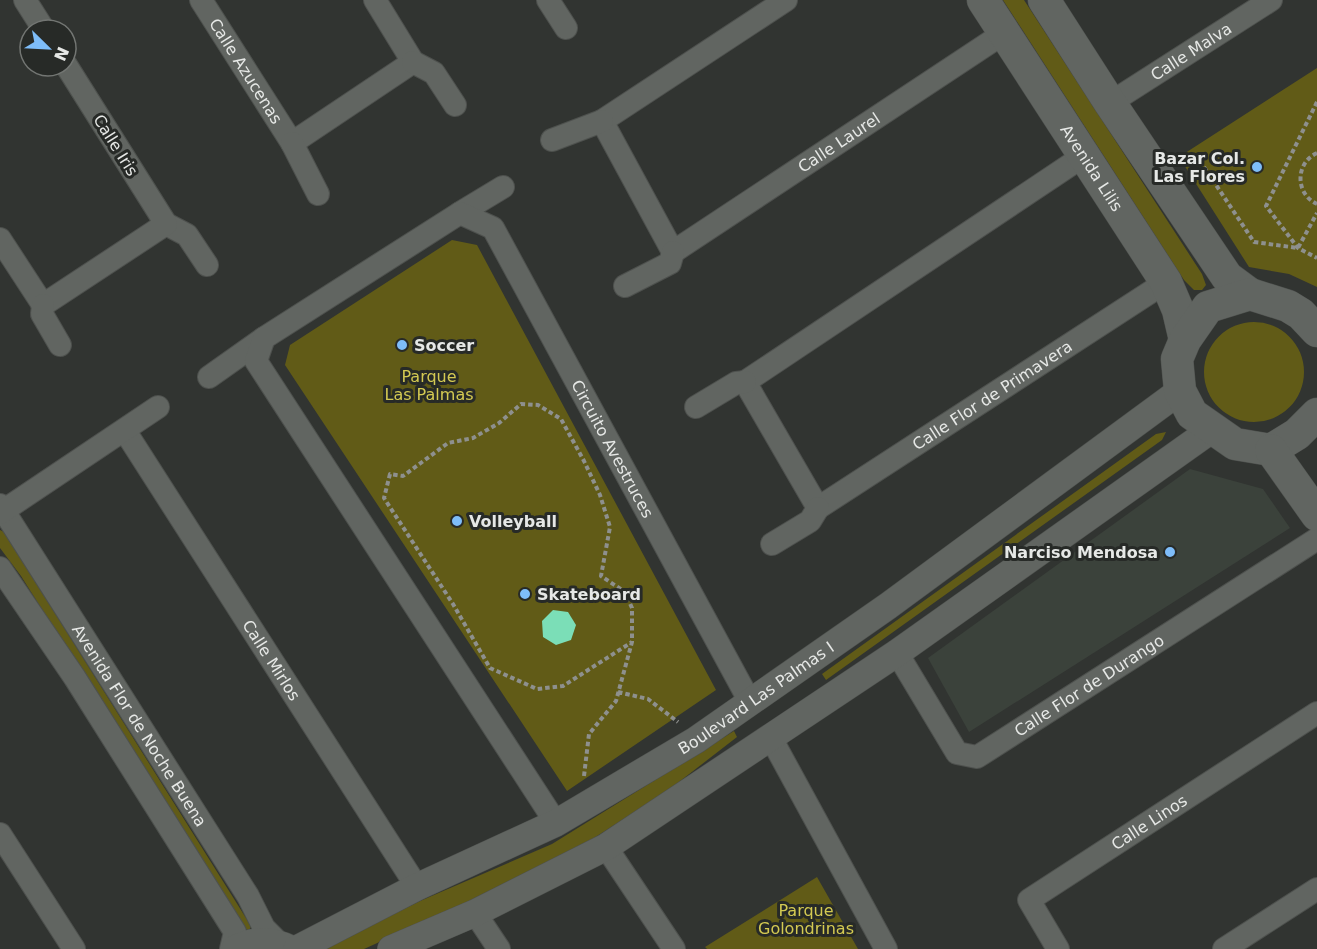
<svg xmlns="http://www.w3.org/2000/svg" width="1317" height="949" font-family="'DejaVu Sans',sans-serif">
  <rect width="100%" height="100%" fill="#313431"/>
  <path fill="#3b423b" d="M1190,469L1263,489L1290,528L969,732L928,658Z"/>
  <path fill="#615b17" d="M1003,0H1024L1202,274L1206,285L1202,290H1194L1184,280Z
    M1317,68V287L1289,274L1249,267L1179,157Z
    M452,240L477,245L716,690L567,791L285,365L290,345Z
    M1204 372a50 50 0 1 1 100 0a50 50 0 1 1-100 0Z
    M1166,432L1162,440L826,680L822,674L1156,434Z
    M0,530L4,532L251,926L249,931L241,926L21,576L0,548Z
    M734,731L737,737L666,792L558,861L364,949H323L420,901L552,844Z
    M817,877L858,949H707L705,947Z"/>
  <path fill="#7bdeb7" d="M553,610L568,612L576,625L571,640L556,645L543,637L542,621Z"/>
  <g fill="none" stroke-linecap="round" stroke-linejoin="round">
    <g stroke="#4e514e" stroke-width="24">
      <g id="minor">
        <path d="M25,0L44,30"/>
        <path id="s1" d="M201,0L292,143L413,62L375,0"/>
        <path d="M548,0L566,28"/>
        <path id="s2" d="M786,0L602,121L673,252L1004,33"/>
        <path d="M413,62L434,73L455,105"/>
        <path id="s3" d="M1110,103L1271,0"/>
        <path d="M552,140L602,121"/>
        <path d="M292,143L318,194"/>
        <path id="s4" d="M1085,155L745,382L818,508L1166,282"/>
        <path d="M460,213L503,187"/>
        <path d="M166,224L187,235L207,265"/>
        <path d="M0,239L43,305L166,224L66,65"/>
        <path d="M625,286L670,263L673,252"/>
        <path d="M43,305L42,314L60,345"/>
        <path d="M209,377L264,338"/>
        <path d="M696,407L736,383L745,382"/>
        <path id="s5" d="M125,431L417,887"/>
        <path id="s6" d="M0,505L248,896L264,928L280,944"/>
        <path d="M0,513L158,407"/>
        <path d="M772,544L810,521L818,508"/>
        <path d="M0,568L75,678L235,932L231,949"/>
        <path id="s7" d="M897,653L957,753L977,757L1317,539"/>
        <path d="M771,738L886,949"/>
        <path id="s8" d="M556,823L256,361L264,338L460,213L493,228L750,702"/>
        <path d="M0,834L74,949"/>
        <path d="M606,847L674,949"/>
        <path d="M475,913L499,949"/>
        <path id="s9" d="M1058,949L1029,900L1317,713"/>
        <path d="M1224,949L1317,889"/>
      </g>
    </g>
    <g stroke="#4e514e" stroke-width="28">
      <g id="tertiary">
        <path d="M235,949C254,939 271,939 291,949"/>
        <path id="s10" d="M297,949L417,887L556,823L696,740L888,606L1180,391"/>
        <path d="M391,949L475,913L606,847L897,653L1211,430"/>
      </g>
    </g>
    <g stroke="#4e514e" stroke-width="33">
      <g id="secondary">
        <path id="s11" d="M983,0L1166,282L1178,310L1185,340"/>
        <path d="M1044,0L1110,103L1227,277L1250,294"/>
        <path d="M1317,331L1301,314L1288,306L1250,294L1208,307L1185,340L1177,359L1180,391L1192,414L1235,444L1271,450L1297,434L1317,414"/>
        <path d="M1271,450L1317,515"/>
      </g>
    </g>
    <path stroke="#8e908e" stroke-width="4" stroke-dasharray="4.5 3" stroke-linecap="butt" d="M1317,102L1266,206L1298,248L1317,258
      M1317,153C1295,163 1295,194 1317,204
      M1204,167L1254,242L1298,248L1317,213
      M618,692L648,699L678,722
      M584,776L589,734L616,701L632,642V608L625,592L601,576L610,527L600,495L584,461L561,419L538,405L521,404L499,423L473,438L448,443L403,476L390,474L384,498L453,604L490,668L537,689L563,686L632,642"/>
    <use href="#minor" stroke="#616561" stroke-width="22"/>
    <use href="#tertiary" stroke="#616561" stroke-width="27"/>
    <use href="#secondary" stroke="#616561" stroke-width="32"/>
  </g>
  <g fill="#7ebdf9" stroke="#272a27" stroke-width="2">
    <circle cx="1257" cy="167" r="6"/>
    <circle cx="402" cy="345" r="6"/>
    <circle cx="457" cy="521" r="6"/>
    <circle cx="1170" cy="552" r="6"/>
    <circle cx="525" cy="594" r="6"/>
  </g>
  <g text-anchor="middle" stroke-width="6" stroke-linejoin="round" paint-order="stroke">
    <g font-size="16" fill="#e6e8e6" stroke="#272a27">
      <text dy="6" stroke="none"><textPath href="#s3" startOffset="96">Calle Malva</textPath></text>
      <text dy="6" stroke="none"><textPath href="#s1" startOffset="84">Calle Azucenas</textPath></text>
      <text dy="6" stroke="none"><textPath href="#s2" startOffset="568">Calle Laurel</textPath></text>
      <text transform="translate(116 145) rotate(58)" y="6">Calle Iris</text>
      <text dy="6" stroke="none"><textPath href="#s11" startOffset="200">Avenida Lilis</textPath></text>
      <text dy="6" stroke="none"><textPath href="#s4" startOffset="762">Calle Flor de Primavera</textPath></text>
      <text dy="6" stroke="none"><textPath href="#s8" startOffset="1095">Circuito Avestruces</textPath></text>
      <text dy="6" stroke="none"><textPath href="#s5" startOffset="272">Calle Mirlos</textPath></text>
      <text dy="6" stroke="none"><textPath href="#s7" startOffset="270">Calle Flor de Durango</textPath></text>
      <text dy="6" stroke="none"><textPath href="#s10" startOffset="524">Boulevard Las Palmas I</textPath></text>
      <text dy="6" stroke="none"><textPath href="#s6" startOffset="261">Avenida Flor de Noche Buena</textPath></text>
      <text dy="6" stroke="none"><textPath href="#s9" startOffset="200">Calle Linos</textPath></text>
    </g>
    <g font-size="16" font-weight="bold" fill="#e6e8e6" stroke="#272a27" text-anchor="start">
      <text x="1245" y="164" text-anchor="end">Bazar Col.<tspan x="1245" dy="18">Las Flores</tspan></text>
      <text x="414" y="351">Soccer</text>
      <text x="469" y="527">Volleyball</text>
      <text x="1158" y="558" text-anchor="end">Narciso Mendosa</text>
      <text x="537" y="600">Skateboard</text>
    </g>
    <g font-size="16" fill="#d4ca52" stroke="#272a27">
      <text x="429" y="382">Parque<tspan x="429" dy="18">Las Palmas</tspan></text>
      <text x="806" y="916">Parque<tspan x="806" dy="18">Golondrinas</tspan></text>
    </g>
  </g>
  <g transform="translate(48 48) rotate(114)"><circle r="28" fill="#272a27" stroke="#737673" stroke-width="1.5"/>
  <path d="M0-4.5L10 22L0 15L-10 22Z" fill="#7ebdf9"/>
  <text y="-9" font-size="16" font-weight="bold" text-anchor="middle" fill="#e6e8e6">N</text>
  </g>
</svg>
